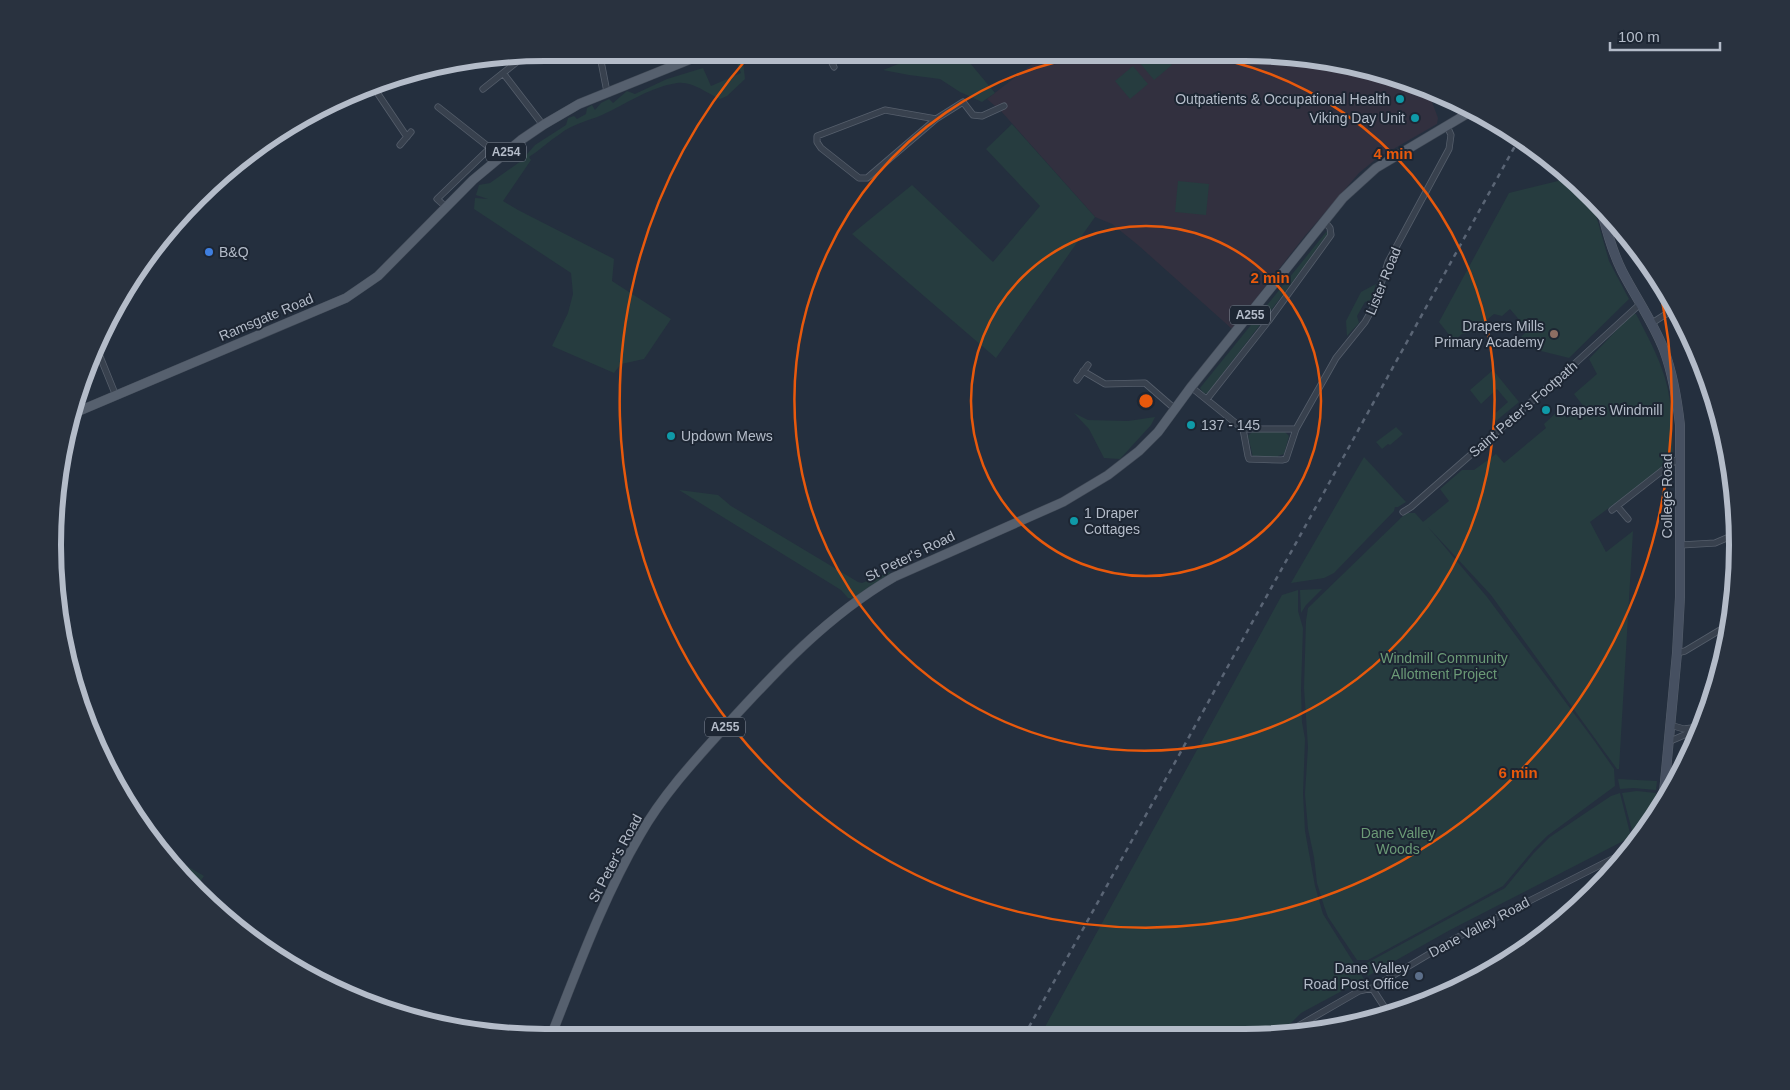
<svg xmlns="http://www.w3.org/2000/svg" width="1790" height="1090" font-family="Helvetica,sans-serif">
  <rect width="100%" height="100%" fill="#242f3e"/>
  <path fill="#32303f" d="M1277,54L1404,79L1428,91L1438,118L1437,124L1376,159L1359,173L1304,237L1232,329L1138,245L1112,224L1095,217L1001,111L987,99L1036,61L1031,55Z"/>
  <path fill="#263c3f" d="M1149,54H1163L1172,65L1154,80L1139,62Z
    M921,55H948L952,59L970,63L995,93L982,102L960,92L940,79L909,75L883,70Z
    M734,56H753L743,61L745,79L727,96L720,99C706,93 693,81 677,83C650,87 626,104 602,115C588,121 572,124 560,134C549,141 540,150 529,157L531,160L503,201L518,210L614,259L612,281L671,319L644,359L621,364L614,373L552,346L568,313L573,294L571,273L474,209L475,198L488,199L476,195L479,185L490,183L521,161L535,145L566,125L568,118L574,116L577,119L586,114L587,108L592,105L595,110L601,103L609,99L613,103L627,91L635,94L667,79L703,68L711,86L741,73Z
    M1133,66L1148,84L1130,99L1115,81Z
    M1012,124L1095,217L996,358L852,234L912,185L993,262L1040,206L986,149Z
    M1562,171L1590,194L1609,261L1629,299L1569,358L1529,348L1521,337L1528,330L1510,309L1502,316L1494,314L1472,332L1462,334L1454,341L1439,322L1509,193L1558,181L1557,172Z
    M1178,181L1209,184L1206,215L1175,212Z
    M1327,231L1328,234L1326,238L1208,393L1204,394L1200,388Z
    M1376,284L1371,300L1365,302L1357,316L1359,323L1347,336L1346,321L1361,292Z
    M1633,313L1636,314C1647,335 1658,355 1665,378C1673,404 1672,433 1673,460L1590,522L1606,552L1633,531L1619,769H1617L1491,595L1428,527L1487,597L1593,739L1614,769L1615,786L1547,836L1535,848L1503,886L1368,960H1357L1328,917L1324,906L1317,883L1314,857L1308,829L1305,794L1308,747L1304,688L1306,621L1308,608L1406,513H1415L1423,522L1449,501L1440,489L1462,470H1474L1496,454L1504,463L1546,428L1544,424L1560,409L1567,418L1584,407L1574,394L1597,374L1589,359Z
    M1493,370L1519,402L1496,421L1492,416L1508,402L1497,389L1481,404L1470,390Z
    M1074,413L1088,420L1128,421L1155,417L1151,425L1120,459L1104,458L1089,429Z
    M1396,427L1403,434L1390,445L1388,444L1382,449L1376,442Z
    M1252,432H1285L1289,436L1284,454L1278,456V458L1253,457L1248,436Z
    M1364,457L1406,502L1398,507H1395L1394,511L1334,573L1324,578L1291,583Z
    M679,490L718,495L731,506L858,582L862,583L890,572L891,577L854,599L848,598L841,590Z
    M1322,589L1306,605L1301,613L1300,590Z
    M1298,590V611L1303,628L1301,689L1302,722L1305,739L1303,794L1305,831L1315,886L1323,914L1364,979L1301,1013L1288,1026L1268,1036H1040L1282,595Z
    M1618,779L1657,781L1656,790L1633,788L1620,789Z
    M1637,791L1656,793C1654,815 1656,827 1633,834L1622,793Z
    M1620,793L1631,837L1450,930L1368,976L1364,969L1367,963L1505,888L1533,854L1550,837L1584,814L1611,796Z
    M158,849L204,876L194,890Z"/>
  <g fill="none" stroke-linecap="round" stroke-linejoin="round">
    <g stroke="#565f6c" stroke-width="7">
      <path id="minor" d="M828,55L834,67
        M600,56L607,92
        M503,73L543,125
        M372,85L407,137
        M483,89L518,61
        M438,107L490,148L499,158
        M936,119L867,178H859L821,148L817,142V136L885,110L936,119L963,102L973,115L982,116L1004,106
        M400,145L411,132
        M446,207L437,199L490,148
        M1652,323L1674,309
        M97,349L116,396
        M1083,371L1105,384L1145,383L1175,409
        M1077,380L1088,365
        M1191,387L1243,429H1296
        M1207,399L1270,319L1331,235L1330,228L1325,222
        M1243,429L1248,456L1249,459L1282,460L1286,459L1296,429L1336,358L1365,322L1374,306L1388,262L1449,149L1451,135L1447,126
        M1617,506L1628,519
        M1612,510L1672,463L1681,457
        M1403,512L1411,507L1570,368L1640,304
        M1681,545L1715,543L1736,534
        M1677,653L1685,651L1730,624
        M1670,725L1684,729L1691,728
        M1668,742L1689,733L1691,728L1704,721
        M1372,988L1389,1014
        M1281,1036L1359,991L1372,988L1456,938L1626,852"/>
    </g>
    <g stroke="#565f6c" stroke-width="10">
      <path id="secondary" d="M1600,205C1606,228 1612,251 1622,271C1636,298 1653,322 1664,350C1673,374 1677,399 1680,425V597L1677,653L1663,803"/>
    </g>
    <g stroke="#414a57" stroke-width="10">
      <path id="primary" d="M72,414L346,298L378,276L473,180L521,140L543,125L579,104L698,56
        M551,1036C578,968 603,898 640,835C662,796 694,761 724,728C775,672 828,615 894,577L1063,502L1108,475L1139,451L1158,432L1191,387L1343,198L1376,168L1470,112"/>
    </g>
    <use href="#minor" stroke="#38414e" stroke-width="5.5"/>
    <use href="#secondary" stroke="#465061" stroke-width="9"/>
    <use href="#primary" stroke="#56606e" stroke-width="9"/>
    <path stroke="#5a6575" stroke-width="2.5" stroke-dasharray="5 5" stroke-linecap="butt" d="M1024,1036L1520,137"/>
  </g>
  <g fill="none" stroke="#e8590c" stroke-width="2.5">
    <circle cx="1146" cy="401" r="175"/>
    <path d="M1192 54A350 350 0 1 1 1097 54"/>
    <path d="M1657 278A526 526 0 1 1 749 56"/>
  </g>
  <g fill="#0f9aa8" stroke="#1d2633" stroke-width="2">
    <circle cx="1400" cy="99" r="5"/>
    <circle cx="1415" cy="118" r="5"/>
    <circle cx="1546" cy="410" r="5"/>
    <circle cx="1191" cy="425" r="5"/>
    <circle cx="671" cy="436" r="5"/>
    <circle cx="1074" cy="521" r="5"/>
  </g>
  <circle fill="#3f7fe0" stroke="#1d2633" stroke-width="2" cx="209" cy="252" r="5"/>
  <circle fill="#8d6e63" stroke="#1d2633" stroke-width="2" cx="1554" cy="334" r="5"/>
  <circle fill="#5c6f8a" stroke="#1d2633" stroke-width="2" cx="1419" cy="976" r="5"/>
  <g text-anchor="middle" stroke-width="4" stroke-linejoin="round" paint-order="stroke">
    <g fill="#1d2633" stroke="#878f9c" stroke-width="1">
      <rect x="486" y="142.5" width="40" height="19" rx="4"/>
      <rect x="1230" y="305.5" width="40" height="19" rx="4"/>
      <rect x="705" y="717.5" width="40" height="19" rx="4"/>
    </g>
    <g font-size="12" font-weight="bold" fill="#b4bcc9">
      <text x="506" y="156">A254</text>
      <text x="1250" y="319">A255</text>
      <text x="725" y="731">A255</text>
    </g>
    <g font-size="14" fill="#b4bcc9" stroke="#1d2633" text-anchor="start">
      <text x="1390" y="104" text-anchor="end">Outpatients &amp; Occupational Health</text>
      <text x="1405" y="123" text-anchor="end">Viking Day Unit</text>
      <text x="219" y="257">B&amp;Q</text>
      <text x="1544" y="331" text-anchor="end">Drapers Mills<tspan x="1544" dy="16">Primary Academy</tspan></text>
      <text x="1556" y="415">Drapers Windmill</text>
      <text x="1201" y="430">137 - 145</text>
      <text x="681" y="441">Updown Mews</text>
      <text x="1084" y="518">1 Draper<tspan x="1084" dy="16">Cottages</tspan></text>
      <text x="1409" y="973" text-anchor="end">Dane Valley<tspan x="1409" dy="16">Road Post Office</tspan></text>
    </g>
    <g font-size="14" fill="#b4bcc9" stroke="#1d2633">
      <text transform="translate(1383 281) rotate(-68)" y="5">Lister Road</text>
      <text transform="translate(266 317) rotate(-23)" y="5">Ramsgate Road</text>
      <text transform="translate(1523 409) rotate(-41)" y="5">Saint Peter's Footpath</text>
      <text transform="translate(1667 496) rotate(-90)" y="5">College Road</text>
      <text transform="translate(910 556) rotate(-26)" y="5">St Peter's Road</text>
      <text transform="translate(615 858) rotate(-62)" y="5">St Peter's Road</text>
      <text transform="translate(1479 927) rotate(-28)" y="5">Dane Valley Road</text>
    </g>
    <g font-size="14" fill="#6b9a76" stroke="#1d2633">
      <text x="1444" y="663">Windmill Community<tspan x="1444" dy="16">Allotment Project</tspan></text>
      <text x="1398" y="838">Dane Valley<tspan x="1398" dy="16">Woods</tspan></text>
    </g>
  </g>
  <path d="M0 0H1790V1090H0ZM545 61H1245A484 484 0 0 1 1729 545V545A484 484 0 0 1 1245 1029H545A484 484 0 0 1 61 545V545A484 484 0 0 1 545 61Z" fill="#29323f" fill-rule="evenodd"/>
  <path fill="none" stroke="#b4bcc9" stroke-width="6" d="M545 61H1245A484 484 0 0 1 1729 545V545A484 484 0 0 1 1245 1029H545A484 484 0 0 1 61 545V545A484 484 0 0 1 545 61Z"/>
  <circle cx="1146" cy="401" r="8" fill="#e8590c" stroke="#1d2633" stroke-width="2.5"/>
  <g font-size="15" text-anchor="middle" font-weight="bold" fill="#e8590c" stroke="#1d2633" stroke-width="4" stroke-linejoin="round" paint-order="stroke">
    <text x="1393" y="159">4 min</text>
    <text x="1270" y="283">2 min</text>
    <text x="1518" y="778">6 min</text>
  </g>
  <path d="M1610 42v8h110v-8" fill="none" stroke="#b4bcc9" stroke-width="2.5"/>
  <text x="1618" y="42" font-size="15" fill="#b4bcc9" stroke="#1d2633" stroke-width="4" paint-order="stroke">100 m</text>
</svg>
